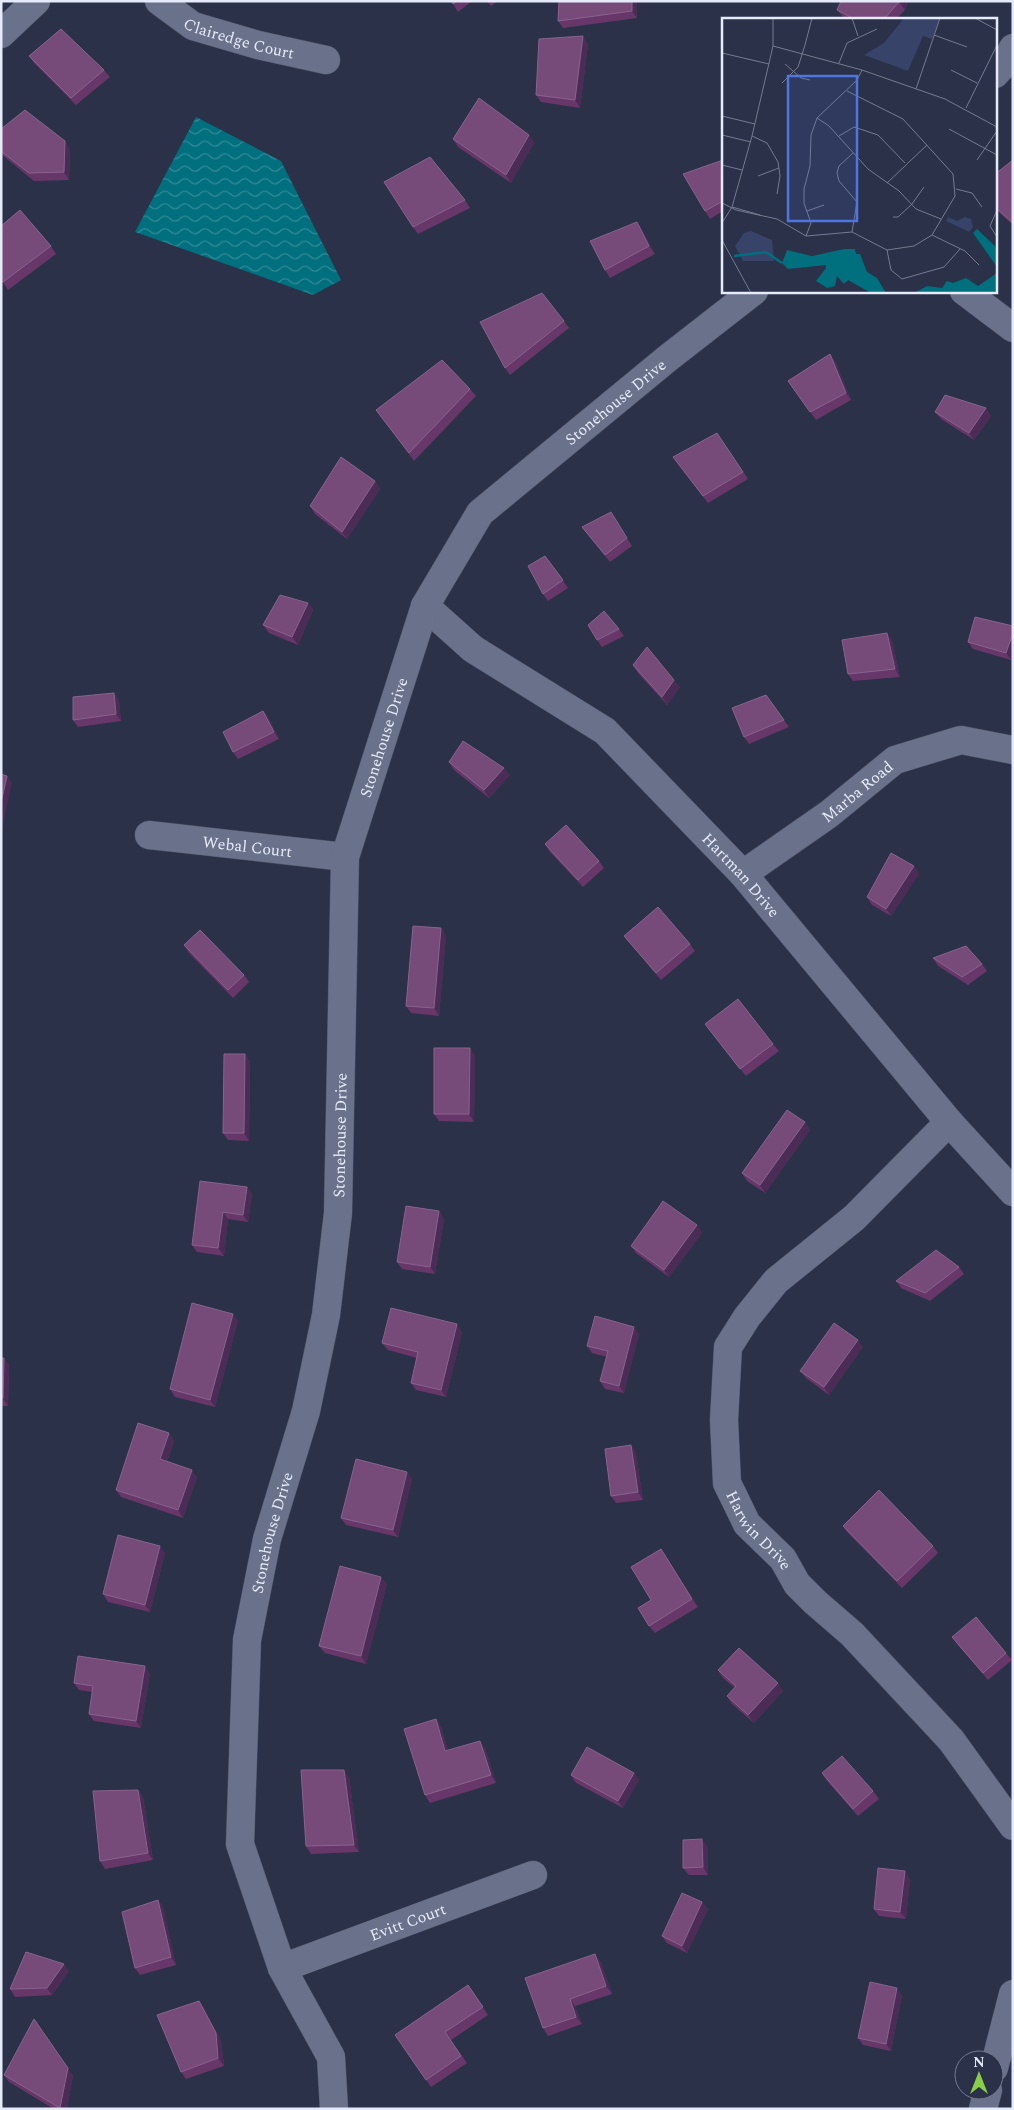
<svg xmlns="http://www.w3.org/2000/svg" width="1014" height="2110" font-family="Spectral,serif">
  <defs>
    <pattern id="water-waves" width="16" height="10" patternUnits="userSpaceOnUse" patternTransform="scale(1.25)"><rect width="16" height="10" fill="#006f7e"/><path d="M0 5q4-4 8 0t8 0" fill="none" stroke="#328b98"/></pattern>
  </defs>
  <rect width="100%" height="100%" fill="#2a3148"/>
  <path fill="url(#water-waves)" d="M196,117L281,161L341,280L313,295L135,232Z"/>
  <g fill="none" stroke-linecap="round" stroke-linejoin="round">
    <g stroke="#4a5063" stroke-width="29">
      <g id="minor">
        <path id="s1" d="M159,1L193,26L258,45L326,60"/>
        <path d="M1,34L36,1"/>
        <path d="M995,74L1006,62L1013,48"/>
        <path d="M964,291L1013,328"/>
        <path id="s2" d="M425,606L473,649L605,731L743,874L949,1122L1013,1192"/>
        <path id="s3" d="M149,835L345,857"/>
        <path id="s4" d="M743,874L829,814L895,760L961,740L1013,750"/>
        <path id="s5" d="M949,1122L854,1218L776,1281L747,1317L728,1347L724,1420L727,1483L747,1524L783,1559L797,1584L815,1602L852,1634L951,1740L1013,1826"/>
        <path id="s6" d="M282,1968L533,1875"/>
        <path d="M994,2068L1013,1994"/>
        <path id="s7" d="M334,2109L331,2057L282,1968L240,1844L247,1640L267,1539L306,1411L326,1315L338,1213L345,857L425,606L480,513L668,358L754,291"/>
        <path d="M983,2109L988,2090"/>
      </g>
    </g>
    <use href="#minor" stroke="#69718b" stroke-width="28"/>
  </g>
  <path fill="#68376a" d="M451,1H472L458,12Z
    M487,1H498L491,6Z
    M559,1H637V18L563,28L558,21Z
    M908,1L905,10L896,19H845L843,17L837,10Z
    M588,44L580,108L541,102L536,95Z
    M29,56L104,70L110,77L76,105L34,63Z
    M1,129L70,149L69,180L34,181L1,154Z
    M529,135L534,143L511,183L458,147L453,139Z
    M723,160V211L710,219L705,211Z
    M1013,160V225L995,209V174Z
    M465,200L470,208L418,234L413,227Z
    M642,230L655,254L610,278L605,270Z
    M51,246L56,254L8,290L1,279Z
    M564,321L569,328L510,375L505,368Z
    M830,354L835,361L851,400L816,420L788,381Z
    M470,389L476,396L414,461L376,410Z
    M986,408L991,416L974,440L941,419L935,412Z
    M717,433L748,479L708,503L673,457Z
    M375,481L380,489L347,539L315,514L310,506Z
    M611,512L632,546L610,562L582,527Z
    M545,556L568,588L548,601L543,594Z
    M308,603L313,610L298,645L269,633L263,625Z
    M1013,626V655L1011,660L973,649L968,642Z
    M619,629L624,636L602,647L597,640Z
    M887,633L892,640L900,677L853,681L848,674Z
    M633,665L680,687L667,705L638,673Z
    M114,693L119,701L121,721L78,727L73,720Z
    M766,695L789,727L749,744L744,737Z
    M263,711L269,719L279,739L238,759L233,752Z
    M449,762L510,775L489,798L454,770Z
    M545,844L599,861L604,868L583,887L550,852Z
    M914,866L919,874L891,916L872,905L867,897Z
    M441,928L446,936L439,1016L411,1013L406,1006Z
    M624,936L690,944L695,951L661,980L630,943Z
    M184,945L244,975L249,982L233,998L189,953Z
    M933,958L982,964L987,971L968,985L938,966Z
    M705,1024L773,1044L779,1051L746,1076Z
    M245,1054L250,1062L249,1141L228,1140L223,1133Z
    M475,1055L474,1122L439,1121L434,1114Z
    M805,1122L810,1130L765,1193L747,1181L742,1173Z
    M247,1187L252,1194L248,1222L228,1219L224,1256L197,1252L192,1245Z
    M439,1211L444,1219L435,1274L402,1269L397,1262Z
    M697,1225L702,1233L669,1277L636,1253L631,1246Z
    M959,1267L964,1274L930,1301L901,1288L896,1281Z
    M238,1321L215,1407L175,1397L170,1389Z
    M462,1332L446,1397L416,1390L411,1383L417,1358L388,1350L382,1343Z
    M639,1334L624,1393L605,1389L600,1381L607,1357L592,1353L587,1346Z
    M863,1347L829,1395L806,1378L800,1371Z
    M1,1358L9,1365L8,1406H1Z
    M169,1433L174,1441L167,1462L197,1477L183,1518L121,1497L116,1490Z
    M631,1445L636,1453L643,1500L616,1503L611,1496Z
    M412,1479L398,1537L346,1525L341,1518Z
    M843,1526L933,1546L938,1553L902,1588L848,1533Z
    M165,1553L150,1612L108,1602L103,1594Z
    M666,1556L698,1607L655,1633L649,1626L651,1600Z
    M387,1584L366,1664L325,1653L319,1646Z
    M952,1637L1006,1653L1012,1660L988,1680L957,1644Z
    M718,1670L783,1691L754,1723L732,1704L727,1696L735,1688L723,1678Z
    M150,1673L141,1728L94,1721L89,1714L92,1692L79,1690L74,1683Z
    M436,1719L441,1727L448,1750L485,1748L496,1783L430,1803L425,1795Z
    M634,1773L639,1780L623,1808L576,1783L571,1775Z
    M822,1773L873,1791L879,1799L858,1816L827,1781Z
    M349,1777L359,1852L311,1854L306,1846Z
    M138,1790L143,1797L153,1860L105,1869L100,1861Z
    M708,1847V1875H689L683,1868Z
    M910,1879L906,1919L879,1916L874,1909Z
    M158,1900L163,1907L176,1965L140,1975L135,1968Z
    M702,1902L708,1909L687,1953L667,1943L662,1936Z
    M601,1962L612,1994L575,2006L582,2024L548,2036L543,2028Z
    M69,1971L52,1995L15,1997L10,1989Z
    M468,1985L488,2015L451,2040L467,2063L431,2087L395,2035Z
    M902,1995L891,2051L863,2045L858,2038Z
    M199,2001L204,2008L221,2041L224,2066L186,2079L181,2072Z
    M4,2075H73L67,2109H54L9,2082Z"/>
  <path fill="#4a2c56" d="M632,1H637V18L632,11Z
    M900,1H908L905,10L900,3Z
    M583,36L588,44L580,108L575,100Z
    M529,135L534,143L511,183L506,175Z
    M65,141L70,149L69,180L64,172Z
    M637,222L642,230L655,254L649,246Z
    M830,354L835,361L851,400L846,393Z
    M986,408L991,416L974,440L969,433Z
    M375,481L380,489L347,539L342,532Z
    M611,512L616,519L632,546L627,538Z
    M308,603L313,610L298,645L292,637Z
    M887,633L892,640L900,677L895,669Z
    M1013,633V655L1011,660L1006,653Z
    M674,680L680,687L667,705L662,697Z
    M114,693L119,701L121,721L116,714Z
    M263,711L269,719L279,739L274,732Z
    M504,768L510,775L489,798L484,790Z
    M7,776L12,783L2,830L1,829V803Z
    M914,866L919,874L891,916L886,909Z
    M441,928L446,936L439,1016L434,1008Z
    M470,1048L475,1055L474,1122L469,1114Z
    M245,1054L250,1062L249,1141L244,1133Z
    M805,1122L810,1130L765,1193L760,1185Z
    M247,1187L252,1194L248,1222L243,1215Z
    M439,1211L444,1219L435,1274L430,1267Z
    M223,1212L228,1219L224,1256L218,1248Z
    M697,1225L702,1233L669,1277L664,1270Z
    M233,1314L238,1321L215,1407L210,1400Z
    M457,1324L462,1332L446,1397L441,1390Z
    M634,1327L639,1334L624,1393L619,1386Z
    M858,1340L863,1347L829,1395L824,1387Z
    M4,1358L9,1365L8,1406L3,1398Z
    M169,1433L174,1441L165,1467L160,1459Z
    M631,1445L636,1453L643,1500L638,1492Z
    M192,1470L197,1477L183,1518L178,1510Z
    M407,1472L412,1479L398,1537L393,1530Z
    M160,1546L165,1553L150,1612L145,1605Z
    M661,1549L666,1556L698,1607L692,1599Z
    M381,1577L387,1584L366,1664L361,1656Z
    M145,1666L150,1673L141,1728L136,1721Z
    M778,1683L783,1691L754,1723L748,1715Z
    M436,1719L441,1727L451,1759L445,1751Z
    M480,1741L485,1748L496,1783L491,1775Z
    M344,1770L349,1777L359,1852L354,1845Z
    M634,1773L639,1780L623,1808L618,1801Z
    M138,1790L143,1797L153,1860L148,1853Z
    M702,1839L708,1847V1875L703,1867Z
    M905,1871L910,1879L906,1919L900,1912Z
    M158,1900L163,1907L176,1965L171,1957Z
    M702,1902L708,1909L687,1953L682,1946Z
    M595,1954L601,1962L612,1994L606,1986Z
    M64,1964L69,1971L52,1995L47,1988Z
    M897,1988L902,1995L891,2051L886,2044Z
    M570,1999L575,2006L582,2024L576,2017Z
    M199,2001L204,2008L221,2041L224,2066L218,2058Z
    M34,2019L73,2075L67,2109H61L60,2108Z"/>
  <path fill="#764a79" stroke="#88638e" d="M451,1H457L453,4Z
    M559,1H632V11L558,21Z
    M841,1H900L884,19H854L837,10Z
    M61,29L104,70L71,98L29,56Z
    M583,36L575,100L536,95L539,39Z
    M479,98L529,135L506,175L453,139Z
    M25,110L65,141L64,172L29,173L1,151V129Z
    M430,157L465,200L413,227L384,182Z
    M723,160V201L705,211L683,174Z
    M1013,160V221L1012,222L995,207V174Z
    M20,210L51,246L3,282L1,279V226Z
    M637,222L649,246L605,270L590,241Z
    M542,293L564,321L505,368L480,322Z
    M830,354L846,393L810,412L788,381Z
    M442,360L470,389L409,453L376,410Z
    M945,395L986,408L969,433L935,412Z
    M717,433L743,472L703,496L673,457Z
    M341,457L375,481L342,532L310,506Z
    M611,512L627,538L605,555L582,527Z
    M545,556L563,580L543,594L528,566Z
    M280,595L308,603L292,637L263,625Z
    M604,611L619,629L597,640L588,625Z
    M975,617L1013,626V633L1006,653L968,642Z
    M887,633L895,669L848,674L842,640Z
    M647,647L674,680L662,697L633,665Z
    M114,693L116,714L73,720V697Z
    M766,695L784,720L744,737L732,708Z
    M263,711L274,732L233,752L223,732Z
    M463,741L504,768L484,790L449,762Z
    M1,774L7,776L1,803Z
    M566,825L599,861L578,880L545,844Z
    M891,853L914,866L886,909L867,897Z
    M658,907L690,944L656,973L624,936Z
    M413,926L441,928L434,1008L406,1006Z
    M200,930L244,975L228,990L184,945Z
    M966,946L982,964L962,977L933,958Z
    M738,999L773,1044L740,1069L705,1024Z
    M434,1048H470L469,1114H434Z
    M224,1054H245L244,1133H223Z
    M787,1110L805,1122L760,1185L742,1173Z
    M200,1181L247,1187L243,1215L223,1212L218,1248L192,1245Z
    M663,1201L697,1225L664,1270L631,1246Z
    M406,1206L439,1211L430,1267L397,1262Z
    M936,1250L959,1267L925,1293L896,1281Z
    M192,1303L233,1314L210,1400L170,1389Z
    M391,1308L457,1324L441,1390L411,1383L418,1352L382,1343Z
    M595,1316L634,1327L619,1386L600,1381L608,1351L587,1346Z
    M834,1323L858,1340L824,1387L800,1371Z
    M1,1358H4L3,1398L1,1399Z
    M138,1423L169,1433L160,1459L192,1470L178,1510L116,1490Z
    M631,1445L638,1492L611,1496L605,1449Z
    M356,1459L407,1472L393,1530L341,1518Z
    M879,1490L933,1546L897,1581L843,1526Z
    M118,1535L160,1546L145,1605L103,1594Z
    M661,1549L692,1599L649,1626L638,1608L651,1600L631,1567Z
    M340,1566L381,1577L361,1656L319,1646Z
    M976,1617L1006,1653L983,1673L952,1637Z
    M739,1648L778,1683L748,1715L727,1696L736,1686L718,1670Z
    M78,1656L145,1666L136,1721L89,1714L93,1686L74,1683Z
    M436,1719L445,1751L480,1741L491,1775L425,1795L404,1729Z
    M587,1747L634,1773L618,1801L571,1775Z
    M842,1756L873,1791L853,1809L822,1773Z
    M301,1770H344L354,1845L306,1846Z
    M138,1790L148,1853L100,1861L93,1791Z
    M702,1839L703,1867L683,1868V1840Z
    M878,1868L905,1871L900,1912L874,1909Z
    M682,1893L702,1902L682,1946L662,1936Z
    M158,1900L171,1957L135,1968L122,1912Z
    M26,1952L64,1964L47,1988L10,1989Z
    M595,1954L606,1986L570,1999L576,2017L543,2028L525,1978Z
    M870,1982L897,1988L886,2044L858,2038Z
    M468,1985L483,2007L445,2032L461,2056L426,2080L395,2035Z
    M199,2001L216,2033L218,2058L181,2072L157,2015Z
    M34,2019L68,2068L60,2108L4,2075Z"/>
  <g text-anchor="middle" stroke-width="5" stroke-linejoin="round" paint-order="stroke">
    <g font-size="16" fill="#e6ebfa" stroke="#2a3148">
      <text dy="6" stroke="none"><textPath href="#s1" startOffset="90">Clairedge Court</textPath></text>
      <text dy="6" stroke="none"><textPath href="#s7" startOffset="1829">Stonehouse Drive</textPath></text>
      <text dy="6" stroke="none"><textPath href="#s7" startOffset="1408">Stonehouse Drive</textPath></text>
      <text dy="6" stroke="none"><textPath href="#s4" startOffset="141">Marba Road</textPath></text>
      <text dy="6" stroke="none"><textPath href="#s3" startOffset="99">Webal Court</textPath></text>
      <text dy="6" stroke="none"><textPath href="#s2" startOffset="418">Hartman Drive</textPath></text>
      <text dy="6" stroke="none"><textPath href="#s7" startOffset="1004">Stonehouse Drive</textPath></text>
      <text dy="6" stroke="none"><textPath href="#s5" startOffset="511">Harwin Drive</textPath></text>
      <text dy="6" stroke="none"><textPath href="#s7" startOffset="599">Stonehouse Drive</textPath></text>
      <text dy="6" stroke="none"><textPath href="#s6" startOffset="134">Evitt Court</textPath></text>
    </g>
  </g>
  <g transform="translate(722 18)">
    <rect width="275" height="275" fill="#2a3148"/>
    <path d="M182,0H218L210,21L201,18L186,53L142,37L162,25ZM226,199L235,203L243,199L249,201L251,209L247,214L243,212L224,203ZM29,213L50,222L52,243H21L13,228L22,215Z" fill="#384369"/>
    <path d="M255,211L275,230V249L251,215ZM122,231H133L134,236H138L145,254L155,260L164,275H149L126,262L122,266L115,258L113,268L105,270L94,263L104,250V247L66,251L60,245L65,232L90,238ZM275,255V275H192L205,268L220,270L225,263L231,265L244,260L256,268Z" fill="#006f7e"/>
    <path fill="none" stroke="#006f7e" stroke-width="2.5" d="M12,238L44,234L60,245"/>
    <path fill="none" stroke="#757b8f" stroke-width="1" d="M130,0L136,18M253,0L275,12M212,17L245,29M83,27L90,0M51,28L140,52L223,81L275,109M0,35L47,46M117,45L125,25L155,11M63,46L79,60L88,62M229,52L255,65M60,65L76,49L83,27M194,71L218,0M244,90L275,27M0,98L33,106M95,100L107,108L146,151L177,173L194,191L219,201M227,111L275,137M0,117L29,124M30,118L45,125L56,144L58,158L55,176M117,118L132,109L156,117L183,145M255,142L275,113M0,147L20,152M36,158L57,150M165,165L205,127M234,171L250,175L260,189M0,185L14,192L55,201L84,218L130,214L165,232L192,228L210,217L233,178L231,156L181,101L125,73M10,189L38,197M275,192L268,208L275,219M85,193L102,187M171,199H176L190,186L202,169M0,205L10,189L30,118L51,28V0M130,214L135,184L117,163L115,155L117,148L131,135M210,217L243,233L257,247M84,218L89,205L82,185V171L88,148L89,117L95,100L135,62L140,52M0,222L29,275M165,232L169,252L180,261L222,249L238,231"/>
    <path fill="#4f75e0" fill-opacity="0.15" stroke="#4f75e0" stroke-width="2.5" d="M66,58H135V203H66Z"/>
    <rect width="275" height="275" fill="none" stroke="#e6ebfa" stroke-width="2.5"/>
  </g>
  <rect width="1014" height="2110" fill="none" stroke="#e6ebfa" stroke-width="5"/>
  <g transform="translate(979 2075)"><circle r="24" fill="#2a3148" stroke="#757b8f"/>
  <path d="M0-4L9 19L0 12L-9 19Z" fill="#8ace47"/>
  <text y="-8" font-size="14" font-weight="bold" text-anchor="middle" fill="#e6ebfa">N</text>
  </g>
</svg>
